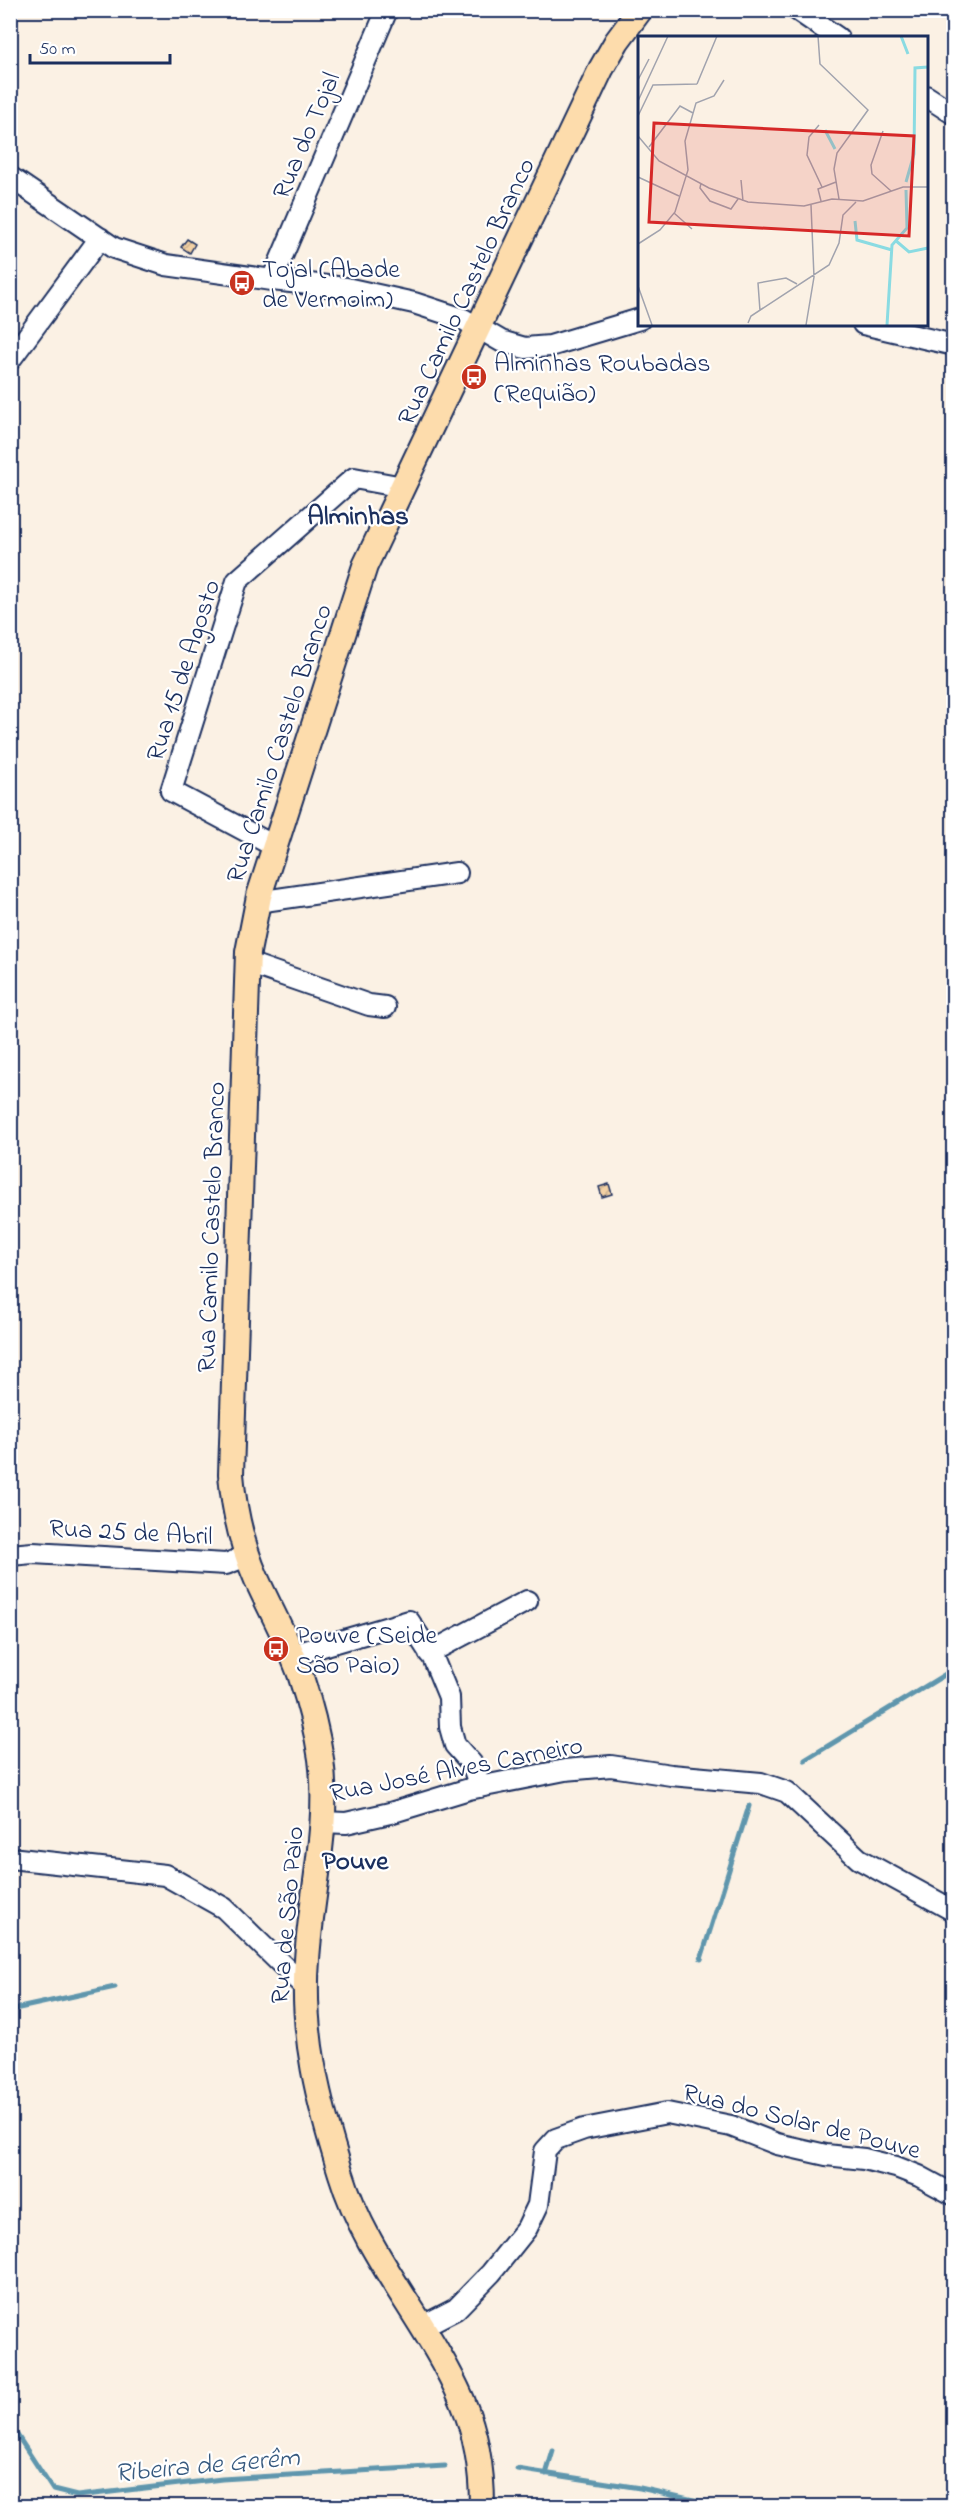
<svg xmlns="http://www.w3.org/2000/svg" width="964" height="2517" font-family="'Indie Flower',sans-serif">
  <defs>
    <pattern id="building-hatch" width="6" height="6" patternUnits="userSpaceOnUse" patternTransform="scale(1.5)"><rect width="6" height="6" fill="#f3d1a4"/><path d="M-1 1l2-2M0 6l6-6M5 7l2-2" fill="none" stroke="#d0b490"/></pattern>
  </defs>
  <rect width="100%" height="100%" fill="#fbf1e4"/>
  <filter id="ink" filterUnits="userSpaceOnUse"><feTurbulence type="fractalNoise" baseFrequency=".0167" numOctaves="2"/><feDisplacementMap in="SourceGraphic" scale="12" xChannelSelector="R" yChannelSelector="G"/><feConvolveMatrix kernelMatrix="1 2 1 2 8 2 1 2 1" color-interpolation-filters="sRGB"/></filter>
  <g filter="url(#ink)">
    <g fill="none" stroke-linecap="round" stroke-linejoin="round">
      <path stroke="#5e96ad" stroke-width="5" d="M805,1760L954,1669
        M701,1959L749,1806
        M10,2010L115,1987
        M10,2424L53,2490L77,2496L222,2479L445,2466
        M517,2469L640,2488L720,2506
        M546,2474L553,2451
        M940,2506H954"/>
    </g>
    <path fill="url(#building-hatch)" stroke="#1b2f5e" stroke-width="1.5" d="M187,239L195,244L190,253L181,247Z
      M609,1184L612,1194L602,1197L599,1187Z"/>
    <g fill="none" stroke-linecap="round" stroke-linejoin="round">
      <g stroke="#1b2f5e" stroke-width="24">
        <path id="minor" d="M797,10L838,38
          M926,96L954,114
          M10,177L114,248L166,265L272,280L346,288L414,303L463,319L501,341L525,348L550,346L640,319
          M272,280L387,10
          M863,324L954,345
          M10,360L100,238
          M274,846L171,791L237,581L354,478L403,487
          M257,902L457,873
          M248,963L369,1005L385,1007
          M10,1555L33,1553L226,1564L247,1556
          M429,1653L527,1601
          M292,1655L409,1621L433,1658L449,1697L450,1727L455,1745L472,1764L480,1787
          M322,1822L346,1823L390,1813L469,1789L565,1770L611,1766L671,1775L761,1783L787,1792L859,1859L954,1911
          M10,1858L165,1875L224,1908L305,1987
          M421,2327L456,2309L491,2273L527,2228L538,2205L545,2151L556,2139L584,2129L667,2113L731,2126L777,2144L826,2155L864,2159L896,2167L919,2176L954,2195"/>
      </g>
      <g stroke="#1b2f5e" stroke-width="28">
        <path id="major" d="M482,2506C482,2471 476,2433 462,2400C428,2321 366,2257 341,2174C319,2104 301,2034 307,1960C311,1893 330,1826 321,1759C317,1731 309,1701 300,1674C288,1641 271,1611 257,1580C242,1546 234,1511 231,1474L248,952L259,896L365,566L601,69L617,41L640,10"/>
      </g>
      <use href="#minor" stroke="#fff" stroke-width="20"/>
      <use href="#major" stroke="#fddcac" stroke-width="24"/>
    </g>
  </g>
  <defs>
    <g id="bus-disc" transform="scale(1.35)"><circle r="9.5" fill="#c8321e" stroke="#fff"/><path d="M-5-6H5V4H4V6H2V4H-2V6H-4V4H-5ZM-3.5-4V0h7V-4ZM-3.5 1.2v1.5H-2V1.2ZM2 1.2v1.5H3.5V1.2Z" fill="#fff"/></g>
  </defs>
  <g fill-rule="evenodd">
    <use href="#bus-disc" x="242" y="283"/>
    <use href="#bus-disc" x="474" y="377"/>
    <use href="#bus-disc" x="276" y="1649"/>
  </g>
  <g text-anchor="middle" stroke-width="4.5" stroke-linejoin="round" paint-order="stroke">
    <g font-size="26" fill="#1b2f5e" stroke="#fff">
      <text transform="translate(305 135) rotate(-67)" y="9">Rua do Tojal</text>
      <text transform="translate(465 291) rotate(-65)" y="9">Rua Camilo Castelo Branco</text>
      <text transform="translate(182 670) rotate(-72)" y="9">Rua 15 de Agosto</text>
      <text transform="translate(278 743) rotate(-72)" y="9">Rua Camilo Castelo Branco</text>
      <text transform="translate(210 1227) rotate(-88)" y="9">Rua Camilo Castelo Branco</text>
      <text transform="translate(131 1531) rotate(3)" y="9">Rua 25 de Abril</text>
      <text transform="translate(456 1768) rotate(-11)" y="9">Rua José Alves Carneiro</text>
      <text transform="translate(286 1915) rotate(-85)" y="9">Rua de São Paio</text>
      <text transform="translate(802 2120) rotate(14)" y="9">Rua do Solar de Pouve</text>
    </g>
    <g font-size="26" fill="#1b2f5e" stroke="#fff" text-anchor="start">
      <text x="262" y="277">Tojal (Abade<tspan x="262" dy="30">de Vermoim)</tspan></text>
      <text x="494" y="371">Alminhas Roubadas<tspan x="494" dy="30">(Requião)</tspan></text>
      <text x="296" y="1643">Pouve (Seide<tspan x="296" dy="30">São Paio)</tspan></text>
    </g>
    <g font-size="27" font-weight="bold" fill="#1b2f5e" stroke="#fff">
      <text x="358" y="524">Alminhas</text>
      <text x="355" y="1869">Pouve</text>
    </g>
    <g font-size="27" font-style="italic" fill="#375a7f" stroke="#fff">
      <text transform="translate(207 2464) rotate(-5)" y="9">Ribeira de Gerêm</text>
    </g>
  </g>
  <g transform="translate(638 36)">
    <rect width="290" height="290" fill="#fbf1e4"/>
    <path fill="none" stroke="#8adbe2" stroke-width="3" d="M263,0L270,18M187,94L197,113M268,146L276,118L277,32L290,31M217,185L219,204L254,214M257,204L271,216L290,212M249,289L254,209L269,192L268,154"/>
    <path fill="none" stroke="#a1a3ae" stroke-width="1.5" d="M180,0L182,28L230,74L199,117L196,133L201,163M0,44L11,23M59,48L79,0M0,65L30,0M0,80L15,49L59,48M181,89L171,101L169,119L184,151M245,95L233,129L234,138L253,155M0,100L21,125L71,152L110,166L166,170L194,163L225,165L265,151H290M11,111L42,70L55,77M0,141L41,160M103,144L105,165M63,147L62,152L72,165L93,173L100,163M183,165L180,153L198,146M36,177L54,193M0,208L22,194L37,176L50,134L47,105L58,67L76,60L86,44M0,250L14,289M122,275L120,247L148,242L159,248M110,287L113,280L191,229L201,207L205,179L218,166M168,289L176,241L173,169"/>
    <path fill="#d62828" fill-opacity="0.15" stroke="#d62828" stroke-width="3" d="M16,87L276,100L271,200L11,186Z"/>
    <rect width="290" height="290" fill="none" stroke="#1b2f5e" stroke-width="3"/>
  </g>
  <rect width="964" height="2517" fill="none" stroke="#fff" stroke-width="36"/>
  <rect x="18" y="18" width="928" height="2481" fill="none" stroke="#1b2f5e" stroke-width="2" filter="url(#ink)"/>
  <path d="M30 54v9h140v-9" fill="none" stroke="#1b2f5e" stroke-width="3"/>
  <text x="39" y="54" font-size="18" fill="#1b2f5e" stroke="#ffffff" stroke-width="4.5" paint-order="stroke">50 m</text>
</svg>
